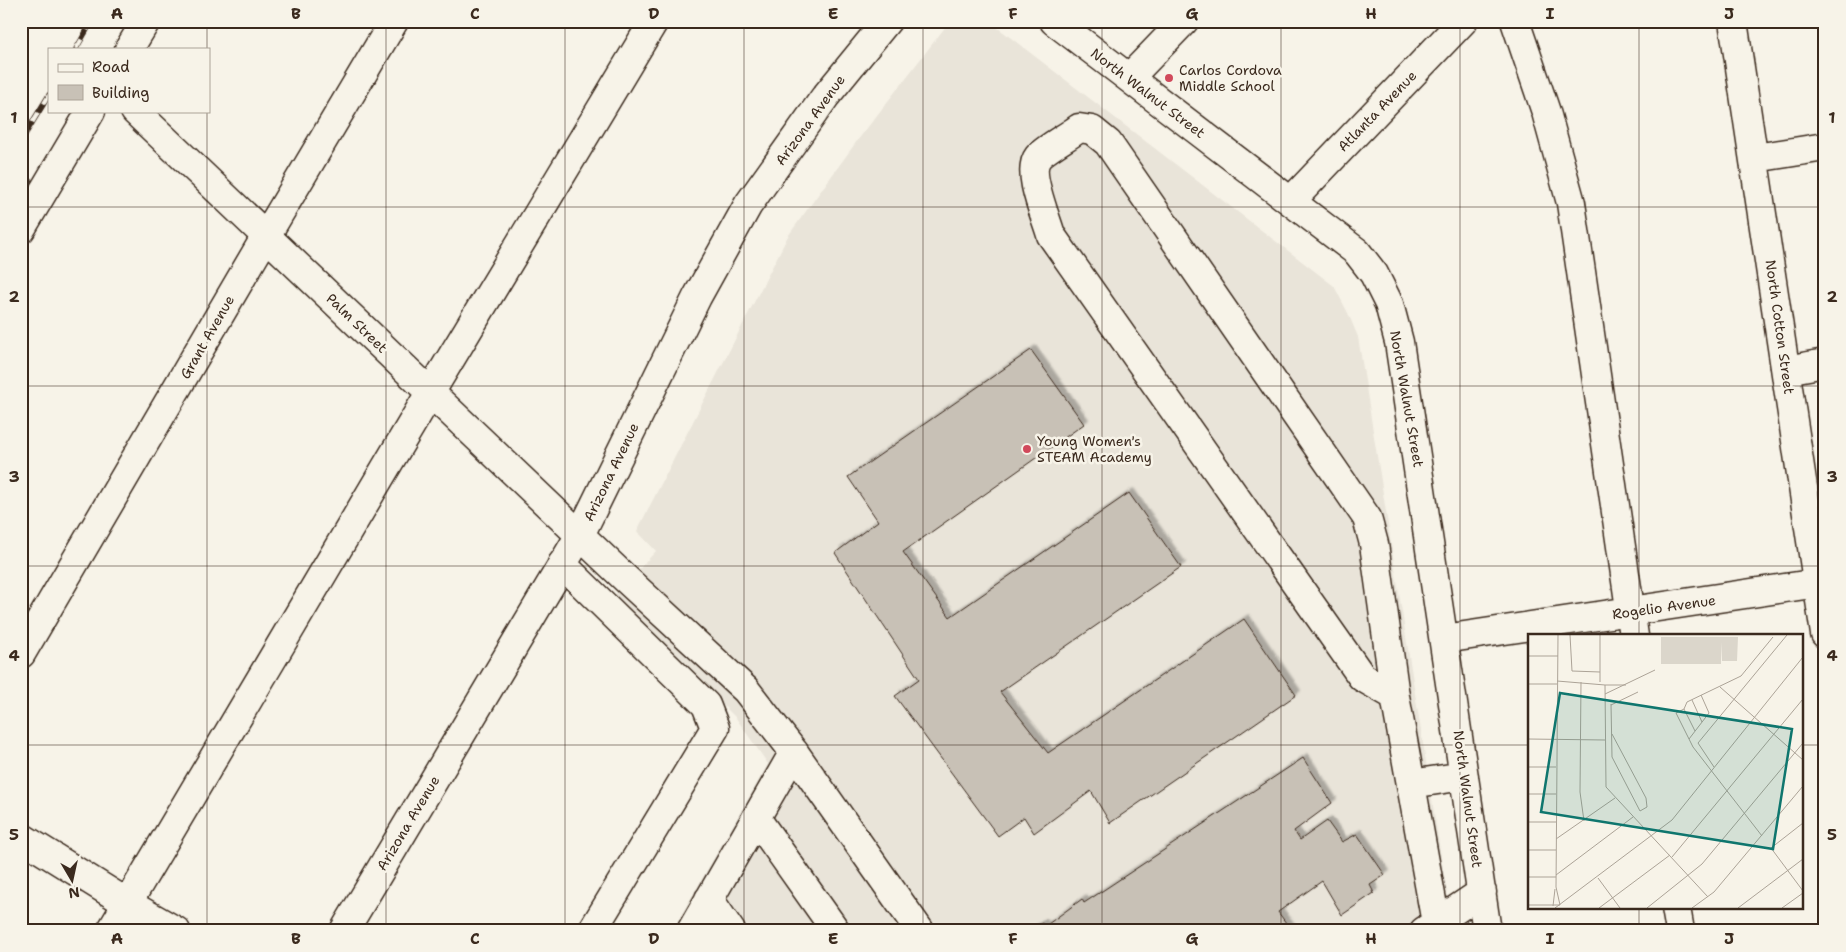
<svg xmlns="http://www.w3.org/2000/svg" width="1846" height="952" font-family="'Shantell Sans',sans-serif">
  <defs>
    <filter id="shadow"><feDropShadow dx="4.5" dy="-4.5" stdDeviation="1" flood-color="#0004"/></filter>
  </defs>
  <rect width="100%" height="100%" fill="#f7f3e8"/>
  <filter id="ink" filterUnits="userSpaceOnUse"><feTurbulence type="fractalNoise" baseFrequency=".02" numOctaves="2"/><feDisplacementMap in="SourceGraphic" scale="10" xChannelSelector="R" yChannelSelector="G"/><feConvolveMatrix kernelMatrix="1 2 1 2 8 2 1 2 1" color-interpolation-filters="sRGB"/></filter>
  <g filter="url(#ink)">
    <path fill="#e9e4d9" d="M950,21H989L1334,286L1348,313L1358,337L1453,931H672L768,764L736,718L614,596L656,551L637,531L788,236L857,141Z"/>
    <path fill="#c8c1b6" stroke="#3b2a1e" filter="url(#shadow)" d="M1031,350L1084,424L903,552L950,617L1129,493L1181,567L1000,692L1048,753L1244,619L1296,695L1110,823L1091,791L1034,833L1024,817L998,836L895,696L919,679L835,553L878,521L848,477Z
      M1303,758L1332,803L1294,831L1300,840L1327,821L1342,842L1357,834L1385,875L1370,885L1374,893L1342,915L1322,881L1278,912L1292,931H1030L1042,923L1044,927L1082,899L1084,903Z"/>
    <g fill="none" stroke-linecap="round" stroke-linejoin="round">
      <g stroke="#3b2a1e" stroke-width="31">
        <path id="minor" d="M1054,21L1357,252L1374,274L1389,304L1399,342L1487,931
          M1515,21L1546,112L1571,203L1634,636
          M1733,21L1825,634
          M129,49L146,21
          M1129,78L1184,21
          M135,111L627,580L746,690L794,752L920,931
          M1755,158L1825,147
          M1291,201L1463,21
          M21,229L91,111
          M1786,370L1825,363
          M562,564L706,705L715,728L592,931
          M1444,639L1825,582
          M1395,696L1362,677L1051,235C1046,217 1026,172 1038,157C1046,148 1069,136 1079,128L1092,130L1108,143L1367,518L1374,544L1395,696L1436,923
          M1411,784L1464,776
          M756,818L836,931
          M21,837L127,903L176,931
          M709,899L731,931
          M1676,908L1680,931
          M111,931L430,393L654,21
          M691,931L794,752
          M1424,931L1482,892"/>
      </g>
      <g stroke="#3b2a1e" stroke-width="31">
        <path id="major" d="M21,654L266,236L394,21
          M344,931L580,535L697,297L748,205L825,97L887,21"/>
      </g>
      <use href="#minor" stroke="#f7f3e8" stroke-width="28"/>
      <use href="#major" stroke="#f7f3e8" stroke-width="28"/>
      <g stroke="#3b2a1e" stroke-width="5.5">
        <path id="rail" d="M76,49L92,21
          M21,141L49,95"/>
      </g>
      <use href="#rail" stroke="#f7f3e8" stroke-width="4" stroke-dasharray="11" stroke-linecap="butt"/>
    </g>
  </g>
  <path fill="none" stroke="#3b2a1e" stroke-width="1" stroke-opacity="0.55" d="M207,21V49M386,21V931M565,21V931M744,21V931M923,21V931M1102,21V931M1281,21V931M1460,21V931M1639,21V636M207,111V931M21,207H1825M21,386H1825M21,566H1825M21,745H1530M1802,745H1825M1639,908V931"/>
  <g fill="#d1495b" stroke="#f7f3e8" stroke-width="2">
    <circle cx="1169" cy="78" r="5"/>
    <circle cx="1027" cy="449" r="5"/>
  </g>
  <g text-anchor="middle" stroke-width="5" stroke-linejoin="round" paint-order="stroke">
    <g font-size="14" fill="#3b2a1e" stroke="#f7f3e8" text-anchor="start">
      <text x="1179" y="75">Carlos Cordova<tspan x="1179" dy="16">Middle School</tspan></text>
      <text x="1037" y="446">Young Women's<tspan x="1037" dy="16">STEAM Academy</tspan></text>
    </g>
    <g font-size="14" fill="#3b2a1e" stroke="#f7f3e8">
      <text transform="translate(1148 93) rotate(37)" y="5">North Walnut Street</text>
      <text transform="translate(1377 111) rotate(-46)" y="5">Atlanta Avenue</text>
      <text transform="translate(810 120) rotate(-54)" y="5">Arizona Avenue</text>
      <text transform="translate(357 323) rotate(44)" y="5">Palm Street</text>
      <text transform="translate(1780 327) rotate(82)" y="5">North Cotton Street</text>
      <text transform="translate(207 337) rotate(-60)" y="5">Grant Avenue</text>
      <text transform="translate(1407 399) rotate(80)" y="5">North Walnut Street</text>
      <text transform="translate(611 472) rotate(-64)" y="5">Arizona Avenue</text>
      <text transform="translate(1664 607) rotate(-8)" y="5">Rogelio Avenue</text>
      <text transform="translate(1468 799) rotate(82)" y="5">North Walnut Street</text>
      <text transform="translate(408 823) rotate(-59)" y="5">Arizona Avenue</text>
    </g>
  </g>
  <g transform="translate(1528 634)">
    <rect width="275" height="275" fill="#f7f3e8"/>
    <path d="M133,3H210L209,27H194L193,8V30H133Z" fill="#dbd6cb"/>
    <path fill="none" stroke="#aca397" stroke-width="1" d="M42,1L44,37L72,38M72,1V48M0,22H30M29,47L77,51L78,153L180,263M53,48L52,158L56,187M0,50H29M77,51H98M192,53L275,126M77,60L127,36M164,66L174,88M83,70L84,123L112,177L119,173L118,164L84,100M83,71L110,58M156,75L167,97M0,105L77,106M161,105L181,79L173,61M0,133H28M186,133L170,109L259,1M0,160H28M0,188H28M275,189L243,214L275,257M234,202L165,113L148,79L156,75L159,68L213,42L245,3M28,205L87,164M0,216H28M144,223L275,65M28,241L105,183M0,243H28M70,244L92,274M0,271H32L28,253L30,1M25,272L27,255M27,274L144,186L275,23M71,274L142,221M119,274L174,230L275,109M164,274L186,258L275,152M210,274L275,225M254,274L275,259"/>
    <path fill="#0f766e" fill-opacity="0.15" stroke="#0f766e" stroke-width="2.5" d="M32,59L264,95L245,215L13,178Z"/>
    <rect width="275" height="275" fill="none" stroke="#3b2a1e" stroke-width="2.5"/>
  </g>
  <rect width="1846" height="952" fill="none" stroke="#f7f3e8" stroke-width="55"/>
  <rect x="48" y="48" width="162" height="65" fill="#f7f3e8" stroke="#aca397"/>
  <rect x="58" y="64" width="25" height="8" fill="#f7f3e8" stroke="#aca397"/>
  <text x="92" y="72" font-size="15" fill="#3b2a1e">Road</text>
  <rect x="58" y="85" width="25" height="15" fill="#c8c1b6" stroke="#aca397"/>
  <text x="92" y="98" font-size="15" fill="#3b2a1e">Building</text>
  <g transform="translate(72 880) rotate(171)" stroke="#f7f3e8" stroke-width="4" paint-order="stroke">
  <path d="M0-4L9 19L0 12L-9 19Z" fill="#3b2a1e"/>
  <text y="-8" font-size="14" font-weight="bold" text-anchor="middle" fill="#3b2a1e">N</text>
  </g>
  <rect x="28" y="28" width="1790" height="896" fill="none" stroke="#3b2a1e" stroke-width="2"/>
  <g font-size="16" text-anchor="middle" font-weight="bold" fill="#3b2a1e">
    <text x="117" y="19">A</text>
    <text x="296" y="19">B</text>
    <text x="475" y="19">C</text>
    <text x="654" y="19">D</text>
    <text x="833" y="19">E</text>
    <text x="1013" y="19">F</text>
    <text x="1192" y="19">G</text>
    <text x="1371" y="19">H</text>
    <text x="1550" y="19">I</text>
    <text x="1729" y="19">J</text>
    <text x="14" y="123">1</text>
    <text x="1832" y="123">1</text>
    <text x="14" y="302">2</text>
    <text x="1832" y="302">2</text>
    <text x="14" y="482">3</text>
    <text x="1832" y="482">3</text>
    <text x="14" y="661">4</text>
    <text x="1832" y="661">4</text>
    <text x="14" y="840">5</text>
    <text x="1832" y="840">5</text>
    <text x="117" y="944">A</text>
    <text x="296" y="944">B</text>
    <text x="475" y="944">C</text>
    <text x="654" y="944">D</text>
    <text x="833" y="944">E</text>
    <text x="1013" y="944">F</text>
    <text x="1192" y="944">G</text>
    <text x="1371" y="944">H</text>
    <text x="1550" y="944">I</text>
    <text x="1729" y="944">J</text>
  </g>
</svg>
